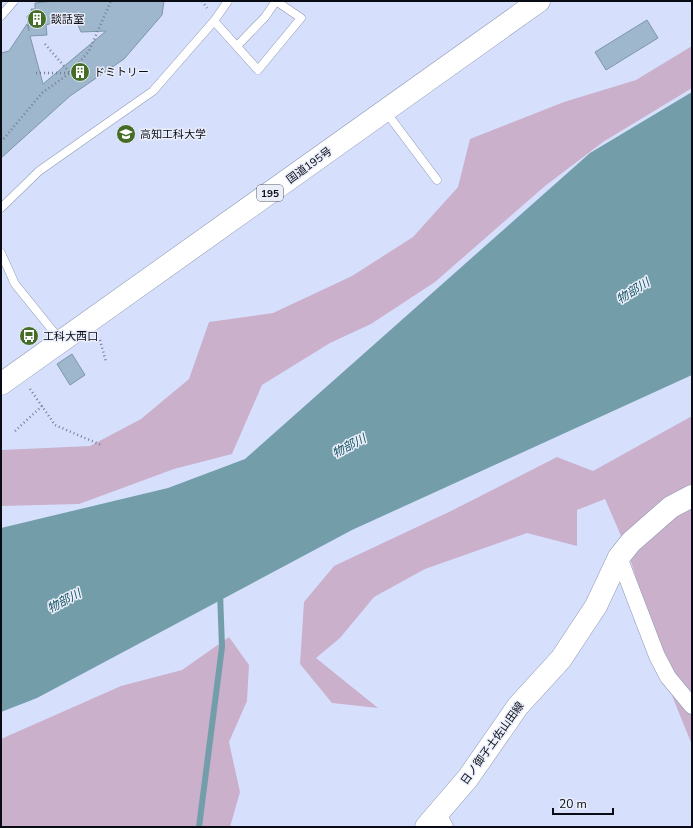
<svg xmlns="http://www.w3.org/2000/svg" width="693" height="828" font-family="'Nunito Sans','Noto Sans JP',sans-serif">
  <rect width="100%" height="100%" fill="#d6e0fd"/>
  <path fill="#cbb0cc" d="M692,46V88L603,142L545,186L435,282L371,324L330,343L262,385L232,454L174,469L79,504L1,506V450L90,446L141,419L189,379L209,322L273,313L352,276L413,237L458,187L470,139L564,102L636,80Z
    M692,416V745L673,698L628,552L605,499L577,510V546L527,533L425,569L374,597L340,638L316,658L378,708L332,703L300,664L304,602L334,566L451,511L557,457L593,471Z
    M229,637L249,665L247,701L229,742L240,792L230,827H1V739L121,686L182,670Z"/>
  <path fill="#739ea9" d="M692,92V375L352,530L37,698L1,712V528L168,488L245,459L590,153Z"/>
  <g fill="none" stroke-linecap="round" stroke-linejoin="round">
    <path stroke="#739ea9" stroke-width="6" d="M199,827L222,647L220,592"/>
  </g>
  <path fill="#9eb7cc" stroke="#7d96aa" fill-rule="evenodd" d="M54,1H164L162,15L124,59L70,96L1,158V53L9,51L27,24L29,31L27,16L32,15L31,9H35V3ZM74,16L81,32L106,31L43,84L30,36L47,35L46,25Z
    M647,20L658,38L606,70L595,52Z
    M72,354L85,375L70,385L57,364Z"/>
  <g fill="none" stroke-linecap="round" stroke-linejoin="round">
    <g stroke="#8f99b3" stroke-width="9">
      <path id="service" d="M1,16L14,1
        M214,21L258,70L301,18L276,1
        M237,46L265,17L276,1
        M386,112L437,180
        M1,208L39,171L153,91L214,21L228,1
        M1,253L15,284L61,341"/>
    </g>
    <g stroke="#8f99b3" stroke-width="17">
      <path id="minor" d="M619,557L657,656L668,677L692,706
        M438,813L445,827"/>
    </g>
    <g stroke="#8f99b3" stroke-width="23">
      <path id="secondary" d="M426,827L468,778L518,706L561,659L596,606L619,557L631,542L671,507L692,496"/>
    </g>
    <g stroke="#8f99b3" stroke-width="23">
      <path id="trunk" d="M1,384L539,1"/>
    </g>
    <path stroke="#777e92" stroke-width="2.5" stroke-dasharray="1 3" stroke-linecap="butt" d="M202,1L207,8
      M45,44L70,73
      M36,73H69
      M1,142L42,93L70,73L89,51L111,1
      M100,340L106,362
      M30,389L55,425L101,445
      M15,431L42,406"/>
    <use href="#service" stroke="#fff" stroke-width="8"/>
    <use href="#minor" stroke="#fff" stroke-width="16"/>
    <use href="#secondary" stroke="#fff" stroke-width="22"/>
    <use href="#trunk" stroke="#fff" stroke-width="22"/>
  </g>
  <defs>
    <g id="building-disc" transform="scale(1)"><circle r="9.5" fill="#466d28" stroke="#eaeefa"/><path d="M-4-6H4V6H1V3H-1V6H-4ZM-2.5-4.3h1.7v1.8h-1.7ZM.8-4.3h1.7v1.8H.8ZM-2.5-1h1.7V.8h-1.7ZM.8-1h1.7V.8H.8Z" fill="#fff"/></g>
    <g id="university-disc" transform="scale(1)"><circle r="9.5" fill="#466d28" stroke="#eaeefa"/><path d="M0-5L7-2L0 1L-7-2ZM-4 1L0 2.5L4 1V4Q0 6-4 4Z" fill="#fff"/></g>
    <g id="bus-disc" transform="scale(1)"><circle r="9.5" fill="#466d28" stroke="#eaeefa"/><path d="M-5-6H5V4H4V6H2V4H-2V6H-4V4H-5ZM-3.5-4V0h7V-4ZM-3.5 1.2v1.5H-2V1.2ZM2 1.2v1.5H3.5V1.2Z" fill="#fff"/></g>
  </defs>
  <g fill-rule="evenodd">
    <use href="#building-disc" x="37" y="19"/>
    <use href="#building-disc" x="80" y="72"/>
    <use href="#university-disc" x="126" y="134"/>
    <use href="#bus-disc" x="29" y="336"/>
  </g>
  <g text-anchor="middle" stroke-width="3" stroke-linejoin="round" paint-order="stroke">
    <rect fill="#eaeefa" stroke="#4c505a" stroke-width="1" x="257" y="185" width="26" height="16" rx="3"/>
    <g font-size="10" font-weight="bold" fill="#090c15">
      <text x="270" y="197">195</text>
    </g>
    <g font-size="11" fill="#090c15" stroke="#eaeefa" text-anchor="start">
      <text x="51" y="23">談話室</text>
      <text x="94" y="76">ドミトリー</text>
      <text x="140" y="138">高知工科大学</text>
      <text x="43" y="340">工科大西口</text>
    </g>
    <g font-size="11" fill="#090c15" stroke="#eaeefa">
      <text transform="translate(309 165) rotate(-36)" y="4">国道195号</text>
      <text transform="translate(492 743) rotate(-54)" y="4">日ノ御子土佐山田線</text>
    </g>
    <g font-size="12" font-style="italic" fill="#1a5664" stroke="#eaeefa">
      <text transform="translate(633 291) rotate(-32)" y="4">物部川</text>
      <text transform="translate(349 446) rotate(-28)" y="4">物部川</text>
      <text transform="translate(64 601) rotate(-28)" y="4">物部川</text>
    </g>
  </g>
  <rect width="693" height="828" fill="none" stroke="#090c15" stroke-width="4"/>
  <path d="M553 808v6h60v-6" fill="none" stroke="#090c15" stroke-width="2"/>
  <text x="559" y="808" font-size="12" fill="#090c15" stroke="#eaeefa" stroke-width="3" paint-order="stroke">20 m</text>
</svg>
